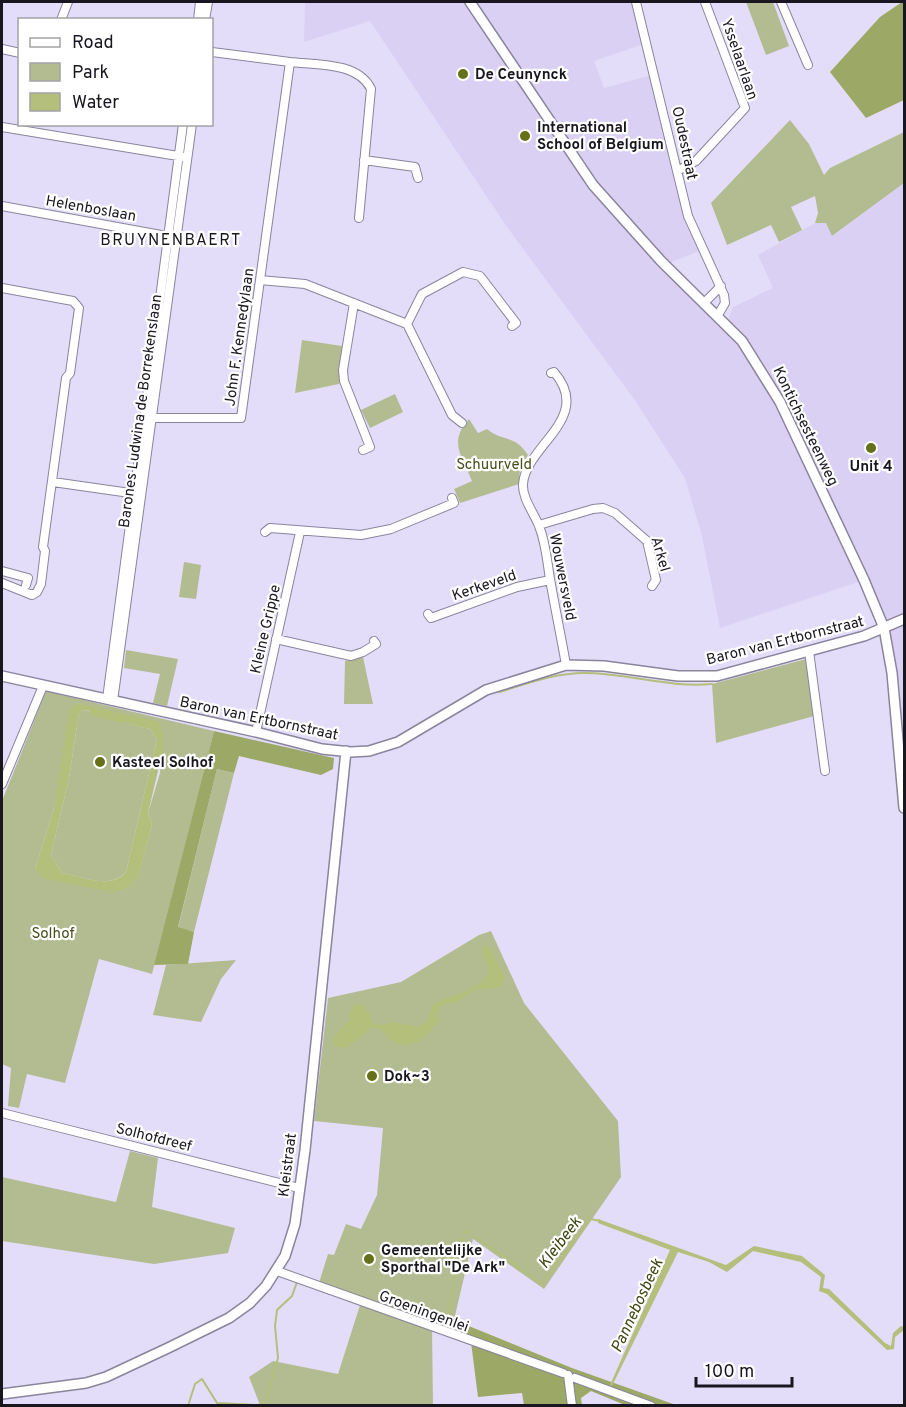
<svg xmlns="http://www.w3.org/2000/svg" width="906" height="1407" font-family="Overpass,sans-serif">
  <rect width="100%" height="100%" fill="#e4ddf9"/>
  <path fill="#d9d0f3" d="M305,2H632L644,44L594,61L604,88L652,75L675,171L676,187L699,251L669,263L727,323L733,307L773,288L758,255L815,223H826L833,236L904,183V722L897,725L889,648L864,580L720,628L702,536L685,478L634,399L507,227L370,21L304,42Z"/>
  <path fill="#b3bc91" fill-rule="evenodd" d="M746,2H773L789,46L766,55Z
    M790,120L809,144L824,175L830,168L904,132V183L832,236L826,223H815L818,213L815,196L791,207L802,230L779,242L771,225L727,245L711,203Z
    M302,340L342,346L339,384L295,393Z
    M395,394L403,412L370,428L361,410Z
    M469,419L478,433L487,429C502,442 515,434 528,455L520,468L519,484L460,503L454,489L472,481C462,456 448,442 469,419Z
    M184,562L201,565L196,599L179,597Z
    M126,650L178,659L167,706L153,703L160,674L124,668Z
    M363,657L373,704H344L345,661Z
    M810,658L818,715L716,743L712,684Z
    M46,691L214,731L152,974L99,959L65,1083L27,1074L19,1108L8,1106L11,1068L2,1064V801ZM77,703L163,732L160,773L148,813L152,825L138,876L126,889L35,869L54,808Z
    M83,710L128,720L130,724L150,729L157,739L126,872C109,890 84,877 62,873L51,855L69,778L79,713Z
    M217,769L234,773L194,932L178,928Z
    M491,931L524,1003L618,1121L621,1177L544,1289L473,1239L454,1320L432,1328L433,1405H260L249,1377L273,1361L338,1374L361,1302L318,1286L328,1254L334,1255L346,1224L361,1229L377,1195L383,1128L314,1121L328,998L401,982L479,935Z
    M236,960L221,979L201,1022L153,1015L166,965Z
    M130,1151L158,1158L152,1207L235,1228L228,1253L154,1264L2,1241V1177L116,1202Z"/>
  <path fill="#9ca865" d="M902,2H904V100L866,118L830,72L880,17Z
    M214,731L334,758L333,769L321,775L239,756L234,773L217,769L178,927L194,932L188,964L154,965Z
    M454,1320L572,1368L676,1405H625L591,1391L581,1398L582,1405H524L522,1393L478,1397L471,1342L432,1327Z"/>
  <path fill="#b3bf7b" fill-rule="evenodd" d="M77,703L159,722L163,732V750L148,813L152,825L138,877L126,889L112,892L45,879L35,869L54,808L69,711ZM83,710L89,711L92,716L124,723L128,721L129,724L150,729L157,739L126,872C110,890 84,877 62,873L51,855L69,778L79,713Z
    M486,946L491,949L505,977L501,987L474,990L459,1001L442,1005L436,1014L439,1021C427,1035 411,1054 391,1040C384,1034 381,1029 372,1027L348,1047H334L332,1038L349,1020L351,1008L357,1003L364,1005L375,1025L394,1022L418,1027L427,1022L433,1004C446,998 484,988 488,974C490,966 483,958 482,950Z
    M598,1219L726,1265L754,1246L802,1256L825,1275L823,1288L829,1289L885,1343L891,1346L893,1333L901,1326L904,1327V1330L895,1337L894,1349L887,1350L827,1294L819,1291L821,1277L801,1262L753,1251L727,1272L709,1262L678,1252L611,1388L610,1385L670,1250L598,1223Z"/>
  <g fill="none" stroke-linecap="round" stroke-linejoin="round">
    <path stroke="#b3bf7b" stroke-width="2" d="M499,692C526,684 555,673 584,673C627,673 668,688 712,684
      M464,1233L470,1231
      M475,1236L542,1284L591,1219L600,1221
      M299,1276L446,1326L462,1238
      M188,1406L195,1384L202,1379L217,1403L258,1405L266,1402L278,1358L275,1326L277,1310L292,1296L297,1282"/>
    <g stroke="#8a849d" stroke-width="10">
      <path id="minor" d="M636,2L688,216L724,295L725,303L718,315
        M781,2L808,65
        M61,20L68,2
        M198,20L200,2
        M205,20L208,2
        M2,49L20,53
        M290,62C317,65 358,62 371,89L359,218
        M2,127L184,157
        M364,160L415,167L418,178
        M679,170L696,161L745,108L705,2
        M2,206L172,237
        M260,280L305,284L407,324L452,415L462,423
        M2,288L73,301L79,308L70,373L66,378L43,547L45,551L41,584L37,592L32,595L2,583
        M705,302L721,286
        M354,303L343,370L344,381L370,447L363,450
        M407,324L422,294L463,272L480,276L516,323L512,326
        M551,373L554,372C594,418 526,445 523,484C522,498 534,513 539,526C546,543 547,561 550,579C555,608 561,636 566,665
        M150,418H241L290,62L212,52
        M53,482L137,494
        M539,525L593,509L603,508L615,513L647,541L656,580L652,586
        M265,532L270,528L361,535L391,529L454,503L452,498
        M2,571L28,578L26,585
        M428,614L431,618L517,587L550,580
        M276,639L351,656L363,652L376,644L374,641
        M809,651L825,771
        M107,699L183,124
        M113,701L192,124
        M256,732L300,532
        M2,784L43,686
        M2,1113L299,1188
        M277,1271L563,1373
        M568,1375L572,1406
        M575,1378L651,1406"/>
    </g>
    <g stroke="#8a849d" stroke-width="12">
      <path id="tertiary" d="M470,2L593,185L661,261L742,341L780,402L864,580L884,628L892,673L904,808
        M2,676L256,732L322,749L351,752L369,751L398,742L486,690L566,665L604,666L678,676H717L864,636L904,619
        M2,1394L86,1383L106,1377L168,1348L229,1318L250,1303L266,1286L285,1256L295,1224L305,1150L346,751"/>
    </g>
    <use href="#minor" stroke="#fff" stroke-width="8"/>
    <use href="#tertiary" stroke="#fff" stroke-width="9"/>
  </g>
  <g fill="#657019" stroke="#fff" stroke-width="2">
    <circle cx="463" cy="74" r="6"/>
    <circle cx="525" cy="136" r="6"/>
    <circle cx="871" cy="448" r="6"/>
    <circle cx="100" cy="762" r="6"/>
    <circle cx="372" cy="1076" r="6"/>
    <circle cx="369" cy="1259" r="6"/>
  </g>
  <g text-anchor="middle" stroke-width="4.5" stroke-linejoin="round" paint-order="stroke">
    <g font-size="15" fill="#191620" stroke="#fff">
      <text transform="translate(740 59) rotate(71)" y="5">Ysselaarlaan</text>
      <text transform="translate(685 143) rotate(78)" y="5">Oudestraat</text>
      <text transform="translate(91 208) rotate(10)" y="5">Helenboslaan</text>
      <text transform="translate(239 337) rotate(-82)" y="5">John F. Kennedylaan</text>
      <text transform="translate(140 411) rotate(-82)" y="5">Barones Ludwina de Borrekenslaan</text>
      <text transform="translate(806 426) rotate(64)" y="5">Kontichsesteenweg</text>
      <text transform="translate(661 554) rotate(74)" y="5">Arkel</text>
      <text transform="translate(563 577) rotate(79)" y="5">Wouwersveld</text>
      <text transform="translate(484 585) rotate(-19)" y="5">Kerkeveld</text>
      <text transform="translate(265 629) rotate(-77)" y="5">Kleine Grippe</text>
      <text transform="translate(785 640) rotate(-14)" y="5">Baron van Ertbornstraat</text>
      <text transform="translate(259 718) rotate(12)" y="5">Baron van Ertbornstraat</text>
      <text transform="translate(154 1137) rotate(14)" y="5">Solhofdreef</text>
      <text transform="translate(287 1165) rotate(-83)" y="5">Kleistraat</text>
      <text transform="translate(424 1311) rotate(20)" y="5">Groeningenlei</text>
    </g>
    <g font-size="15" font-weight="bold" fill="#191620" stroke="#fff" text-anchor="start">
      <text x="475" y="79">De Ceunynck</text>
      <text x="537" y="132">International<tspan x="537" dy="17">School of Belgium</tspan></text>
      <text x="871" y="471" text-anchor="middle">Unit 4</text>
      <text x="112" y="767">Kasteel Solhof</text>
      <text x="384" y="1081">Dok~3</text>
      <text x="381" y="1255">Gemeentelijke<tspan x="381" dy="17">Sporthal "De Ark"</tspan></text>
    </g>
    <g font-size="15" fill="#484f1d" stroke="#fff">
      <text x="494" y="469">Schuurveld</text>
      <text x="53" y="938">Solhof</text>
    </g>
    <g font-size="16" letter-spacing="1.5" fill="#191620" stroke="#fff">
      <text x="171" y="245">BRUYNENBAERT</text>
    </g>
    <g font-size="16" font-style="italic" fill="#404714" stroke="#fff">
      <text transform="translate(559 1242) rotate(-53)" y="6">Kleibeek</text>
      <text transform="translate(636 1305) rotate(-65)" y="6">Pannebosbeek</text>
    </g>
  </g>
  <rect width="906" height="1407" fill="none" stroke="#191620" stroke-width="6"/>
  <rect x="18" y="18" width="195" height="108" fill="#ffffff" stroke="#a3a2a6" stroke-width="1.5"/>
  <rect x="30" y="38" width="30" height="9" fill="#ffffff" stroke="#a3a2a6" stroke-width="1.5"/>
  <text x="72" y="48" font-size="18" fill="#191620">Road</text>
  <rect x="30" y="63" width="30" height="18" fill="#b3bc91" stroke="#a3a2a6" stroke-width="1.5"/>
  <text x="72" y="78" font-size="18" fill="#191620">Park</text>
  <rect x="30" y="93" width="30" height="18" fill="#b3bf7b" stroke="#a3a2a6" stroke-width="1.5"/>
  <text x="72" y="108" font-size="18" fill="#191620">Water</text>
  <path d="M696 1377v9h96v-9" fill="none" stroke="#191620" stroke-width="3"/>
  <text x="705" y="1377" font-size="18" fill="#191620" stroke="#ffffff" stroke-width="4.5" paint-order="stroke">100 m</text>
</svg>
